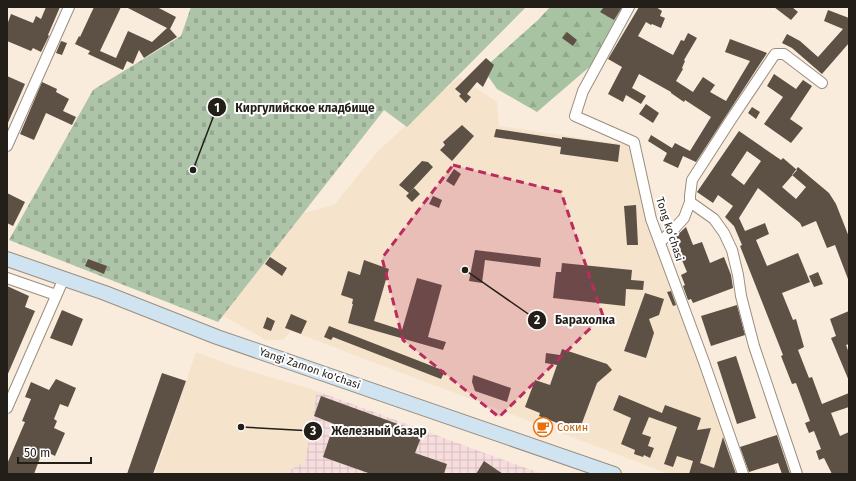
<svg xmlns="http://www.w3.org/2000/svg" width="856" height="481" font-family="'Fira Sans',sans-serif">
  <defs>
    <pattern id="industrial-grid" width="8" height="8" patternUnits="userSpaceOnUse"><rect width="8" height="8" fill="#f8ddde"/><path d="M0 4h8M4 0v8" fill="none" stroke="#d4bdbe"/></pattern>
    <pattern id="forest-firs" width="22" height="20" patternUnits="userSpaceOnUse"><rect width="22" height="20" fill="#a8c3a1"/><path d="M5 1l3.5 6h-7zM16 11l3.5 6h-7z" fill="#90a78a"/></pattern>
    <pattern id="cemetery-stones" width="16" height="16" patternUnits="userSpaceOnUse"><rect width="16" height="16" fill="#aec4a8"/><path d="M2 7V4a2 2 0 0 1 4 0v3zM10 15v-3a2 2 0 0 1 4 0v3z" fill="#95a890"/></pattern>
  </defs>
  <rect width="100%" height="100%" fill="#faecdc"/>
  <path fill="#f5e3cc" d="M459,77L497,102L499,126L634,146L656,224L742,474H669L291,331L283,340H266L223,316L303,213L334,205L377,152Z
    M196,352L233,366L317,391L305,462L282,474H155Z"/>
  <path fill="url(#industrial-grid)" d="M317,391L333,397L542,474H282L305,462Z"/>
  <path fill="url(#forest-firs)" d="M550,7H626L594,63L537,112L497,89L483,69L538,20Z"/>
  <path fill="url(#cemetery-stones)" d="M191,7H526L407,127L384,110L218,322L9,240L93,90L181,36Z"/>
  <path fill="#5c5144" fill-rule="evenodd" d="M46,7H60L48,35L49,36L41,52L33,48L31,51L7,41V25L11,14L33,23L36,16L41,19Z
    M94,7H121L100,51L116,58L128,31L152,42L167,28L126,7H157L176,17L170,29L177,37L144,58L139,50L133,64L127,61L123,70L88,54L90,51L75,44L79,36L80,37Z
    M604,7H622L614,20L600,12Z
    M639,7H656L662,11L660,16L665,18L661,28L652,24L651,25L646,22L638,36L673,55L681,40L684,41L688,33L697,38L684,60L685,61L682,68L683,69L676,81L693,92L703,77L715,85L710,92L726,101L750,61L725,52L730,39L767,53L696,162L683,156L678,168L663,161L667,153L648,141L651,135L672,148L675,143L690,151L711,117L685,100L684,102L671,93V92L639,74L632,88L646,96L641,104L626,95L623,102L608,94L622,67L608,59Z
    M774,7H792L798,12L791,20Z
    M828,10L849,18V43L822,74L792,48L782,43L787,34L800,41L818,57L843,29L824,21Z
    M567,32L577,40L573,46L562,38Z
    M61,41L67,43L62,55L56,53Z
    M486,58L494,65L483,87L477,82L467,94L471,97L466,103L459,96L461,94L455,89Z
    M774,74L796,89L803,80L812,86L790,119L803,128L791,143L764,124L783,97L767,86Z
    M7,76L25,84L7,125Z
    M42,82L57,89L56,92L69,99L63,111L76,117L72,125L46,113L34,140L20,134Z
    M646,104L659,113L653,123L639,114Z
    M752,107L760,112L756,119L748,113Z
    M462,125L474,136L452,161L440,150L445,145L443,142Z
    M496,129L562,139V137L620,145L618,162L560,154L561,147L494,137Z
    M739,131L781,160L783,158L797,170L782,187L796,199L806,187L792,175L798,167L829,193L836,204L849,237L848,279L835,245L827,248L816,221L802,227L800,223L758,188L739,218L745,231L765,223L769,234L756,240L767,266L798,253L810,282L782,293L793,320L796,319L804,347L798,350L809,378L812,377L822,404L849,393V407L831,413L840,436L849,432V474H832L824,458L819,460L816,451L821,449L814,431L809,433L805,423L810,421L796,383L792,384L781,356L783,355L740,246L742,245L734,226L725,217L733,206L718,195L713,203L697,192ZM747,151L761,161L744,185L731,175Z
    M422,161L428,162L433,167L409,193L399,185Z
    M454,169L461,174L454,186L446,181Z
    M414,188L420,194L412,202L406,196Z
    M7,193L25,202L13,226L7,223Z
    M433,196L442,200L439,208L429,204Z
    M636,205L638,245H627L624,206Z
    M686,227L693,245L702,242L710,263L724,257L731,275L733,288L693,303L691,299L688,300L683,286L685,285L681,275L687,272L673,239Z
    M475,250L541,258L540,267L485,260L482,283L469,281Z
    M270,257L287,268L282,276L265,264Z
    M88,259L107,266L104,274L85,266Z
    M364,260L389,269L374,321L402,330L417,278L442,285L428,337L446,342L443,350L348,323L353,304H352L353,299L341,295L348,271L360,275Z
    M562,263L632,270L631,280L644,281L643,290L626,289L625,306L553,298L556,272H561Z
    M818,272L823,284L814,287L809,276Z
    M7,286L29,296L25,307L35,311L7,376Z
    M671,291L676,305L673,306L667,292Z
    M645,293L664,299L659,315L649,319L654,333L646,358L624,351Z
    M737,305L745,335L711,346L701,316Z
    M62,310L83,319L72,346L50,338Z
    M849,311V344L846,345L849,353V381L831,338L836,336L830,319Z
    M291,314L307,321L301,334L285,328Z
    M267,317L275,321L271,331L263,328Z
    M329,326L445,371L441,379L333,337L331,340L324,337Z
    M562,349L607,364L612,370L597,383L579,431L573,428L572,431L560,426V424L539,416L540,413L525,407L535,380L550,385L557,365L545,363L546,353L560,355Z
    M736,356L756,418L737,424L717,362Z
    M162,373L186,381L153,474H127Z
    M473,375L511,388L507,402L475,391L472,382Z
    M56,379L76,388L68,407L60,404L54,419L57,421L54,428L65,433L55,456L43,450L34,474H7V464L25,422L22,421L31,399L25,397L31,382L49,390Z
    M619,395L662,413L665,405L701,418L697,430L711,428L700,463L714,468L723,437L736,474H689L693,461L677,456L673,467L664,464L677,427L649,417L642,434L651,437L648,446L654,448L650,458L644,455L643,457L634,454L635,450L621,444L631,418L613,410Z
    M321,396L406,427V429L422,435L415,453L447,464L444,474H371L323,457L334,424L314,416Z
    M777,435L790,474H782L778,463L749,472L740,447Z
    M484,461L503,474H476Z"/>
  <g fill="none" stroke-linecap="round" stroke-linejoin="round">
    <g stroke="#9a8e7f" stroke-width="12">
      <path id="street" d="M629,7L583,91L575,116L634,142L651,219L704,362L743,474
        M7,146L69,7
        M660,242L673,230L684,218L690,202
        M7,278L56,295
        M7,408L64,278
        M797,474L754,346L741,296L738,275L732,250L724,233L714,219L690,202V196L692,180L732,118L775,54H784L822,83"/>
    </g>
    <g stroke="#9a8e7f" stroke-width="16">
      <path id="secondary" d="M7,259L105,293L217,337L614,474"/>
    </g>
    <use href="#street" stroke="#fff" stroke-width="10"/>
    <use href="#secondary" stroke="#d0e3f1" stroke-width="14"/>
  </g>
  <path fill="#ba2c5e" fill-opacity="0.2" stroke="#ba2c5e" stroke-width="3" stroke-dasharray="8 5" stroke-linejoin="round" d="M453,165L561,192L603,316L499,417L403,340L382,258Z"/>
  <defs>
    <g id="cafe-ring" transform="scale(1)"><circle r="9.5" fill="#fff" stroke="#e8710a" stroke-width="1.5"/><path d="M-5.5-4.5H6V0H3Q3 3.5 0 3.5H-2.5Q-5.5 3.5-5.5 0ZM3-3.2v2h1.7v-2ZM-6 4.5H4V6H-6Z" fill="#e8710a"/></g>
  </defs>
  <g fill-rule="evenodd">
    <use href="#cafe-ring" x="543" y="427"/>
  </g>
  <g text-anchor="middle" stroke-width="4" stroke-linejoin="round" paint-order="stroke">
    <g font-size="11" fill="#231e18" stroke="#fff">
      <text transform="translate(670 229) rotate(72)" y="4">Tong koʻchasi</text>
      <text transform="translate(310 368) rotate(19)" y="4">Yangi Zamon ko'chasi</text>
    </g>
    <g font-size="11" fill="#c56008" stroke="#fff" text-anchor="start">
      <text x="557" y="431">Сокин</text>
    </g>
  </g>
  <path fill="none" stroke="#231e18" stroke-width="1.5" d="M193 170L217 107M465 270L537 320M241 427L313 431"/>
  <g fill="#231e18" stroke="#fff" stroke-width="1.5">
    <circle cx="193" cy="170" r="4"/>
    <circle cx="465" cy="270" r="4"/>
    <circle cx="241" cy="427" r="4"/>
    <circle cx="217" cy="107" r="10"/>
    <circle cx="537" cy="320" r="10"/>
    <circle cx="313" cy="431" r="10"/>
  </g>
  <g font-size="12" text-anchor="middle" font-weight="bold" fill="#fff">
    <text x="217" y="112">1</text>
    <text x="537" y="324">2</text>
    <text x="313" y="435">3</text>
  </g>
  <g font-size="12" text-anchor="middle" font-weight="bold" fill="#231e18" stroke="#fff" stroke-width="4" stroke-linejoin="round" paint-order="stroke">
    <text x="305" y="112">Киргулийское кладбище</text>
    <text x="585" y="324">Барахолка</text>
    <text x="379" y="435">Железный базар</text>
  </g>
  <rect width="856" height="481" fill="none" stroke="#231e18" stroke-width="16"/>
  <path d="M18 457v6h73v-6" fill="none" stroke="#231e18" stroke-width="2"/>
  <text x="24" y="457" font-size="12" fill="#231e18" stroke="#ffffff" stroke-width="3" paint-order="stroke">50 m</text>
</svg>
